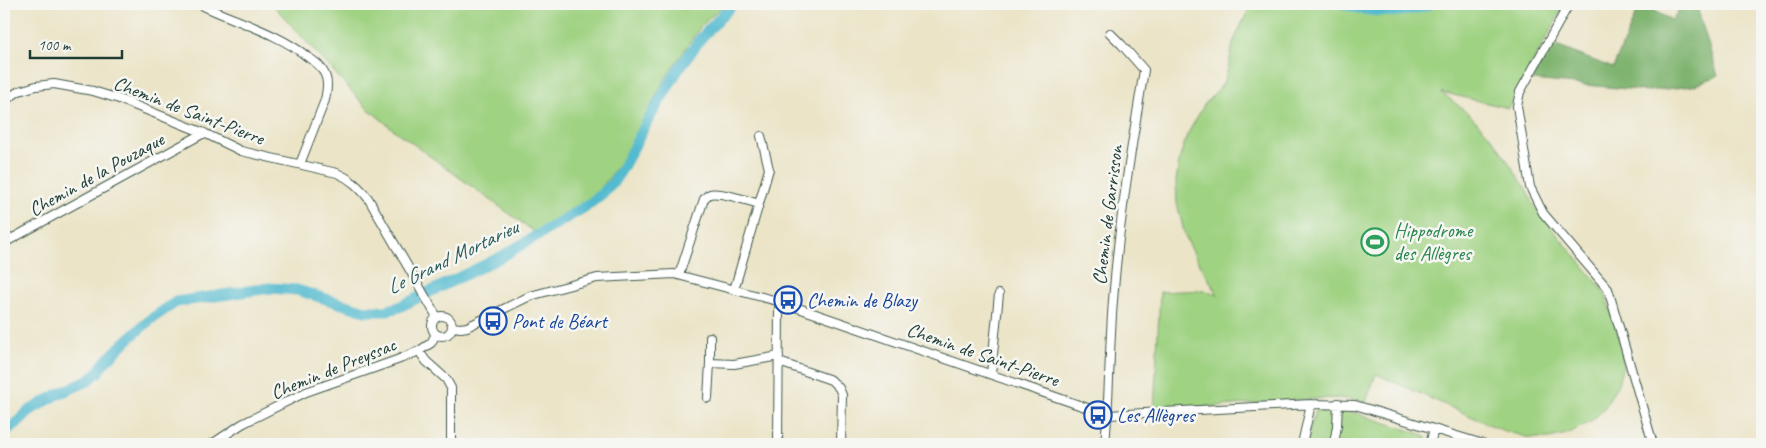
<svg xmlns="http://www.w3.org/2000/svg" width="1766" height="448" font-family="Caveat,sans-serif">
  <rect width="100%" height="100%" fill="#f6f6f2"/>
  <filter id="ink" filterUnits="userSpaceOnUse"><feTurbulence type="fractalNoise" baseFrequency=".02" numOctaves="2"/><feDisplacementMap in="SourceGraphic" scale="10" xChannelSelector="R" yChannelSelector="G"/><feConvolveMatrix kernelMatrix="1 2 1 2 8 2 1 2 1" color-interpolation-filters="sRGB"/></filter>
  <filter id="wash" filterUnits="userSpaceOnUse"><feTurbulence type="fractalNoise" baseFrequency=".0096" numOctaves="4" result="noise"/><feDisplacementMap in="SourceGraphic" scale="20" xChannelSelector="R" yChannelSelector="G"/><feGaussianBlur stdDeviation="1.12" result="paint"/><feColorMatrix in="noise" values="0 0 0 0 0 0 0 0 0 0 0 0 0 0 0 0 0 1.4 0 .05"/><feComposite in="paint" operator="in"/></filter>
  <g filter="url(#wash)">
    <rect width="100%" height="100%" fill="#ebe4c7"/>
    <path fill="#9fd281" stroke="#5f885a" d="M272,4H725L701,26L665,79L621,162L595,196L536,233L394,130L366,107Z
      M1245,4H1565L1508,108L1441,92L1470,115L1493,139L1525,187L1536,209L1604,291L1622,347L1623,366L1618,384L1605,407L1592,421L1567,434L1549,438H1530L1504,431L1376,374L1366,402L1339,398L1312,399L1154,411L1160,292L1203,290L1218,295L1196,258L1185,236L1177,203L1176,180L1180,157L1187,135L1204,105L1223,84L1228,69L1233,43L1249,8Z
      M1343,409L1424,435L1427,439L1426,444H1306L1315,411Z"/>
    <path fill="#7fb46f" stroke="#4f7852" d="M1640,4L1672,20L1683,4H1696L1718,76L1692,86L1649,91L1532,80L1551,44L1613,68Z"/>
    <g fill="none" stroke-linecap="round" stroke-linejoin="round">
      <path stroke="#52bacf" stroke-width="11" d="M1344,4C1372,13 1402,14 1430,4
        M4,432L17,423L29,411L58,394L88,381L98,372L103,364L125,342L151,319L176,302L269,288L297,290L365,311H385L399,307L501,257L588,205L603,193L612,184L622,169L647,122L678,70L701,38L733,4"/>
    </g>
  </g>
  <g filter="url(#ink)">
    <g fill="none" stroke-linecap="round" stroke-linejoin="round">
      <g stroke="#3e564a" stroke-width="10">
        <path id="minor" d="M199,4C236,22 277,32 309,58C314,61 320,65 323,71C329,80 327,90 325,100L300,164
          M1569,4L1520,92L1517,106L1530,187L1543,213L1608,289L1653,444
          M4,101L19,91L36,86L54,84L93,91L119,99L204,133L241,151L337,173C351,179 359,187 368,198L437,317
          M4,243L204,133
          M679,275L704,199C706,197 707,195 710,194C719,191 749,201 759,204
          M734,290L769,169L761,136
          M432 326a10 10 0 1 1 20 0a10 10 0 1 1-20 0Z
          M452,327L461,328L467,327L530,296L597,278L674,274L781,302L1108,415L1311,404L1355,405L1483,444
          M710,337V363
          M419,351L426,361L446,379L451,388V444
          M779,362L831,380L839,388L842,395L841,444
          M991,374L999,294
          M708,398L710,363L734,364L779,356
          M212,444L242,424L306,392L397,360L419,351L431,343L436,334
          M778,444L779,308L781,302
          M1105,444C1110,392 1109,341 1114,289C1120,215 1132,144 1144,70L1122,45L1110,33
          M1302,444L1311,404
          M1334,444L1337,426L1338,403
          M1430,444L1434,429"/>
      </g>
      <use href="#minor" stroke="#fff" stroke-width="8"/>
    </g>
  </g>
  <defs>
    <g id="stadium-ring" transform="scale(1.4375)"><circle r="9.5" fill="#f6f6f2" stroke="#2e9e5b" stroke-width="1.5"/><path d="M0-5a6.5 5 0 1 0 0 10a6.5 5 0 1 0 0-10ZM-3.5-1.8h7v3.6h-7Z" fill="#2e9e5b"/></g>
    <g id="bus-ring" transform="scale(1.4375)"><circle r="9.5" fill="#f6f6f2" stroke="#1a4fb4" stroke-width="1.5"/><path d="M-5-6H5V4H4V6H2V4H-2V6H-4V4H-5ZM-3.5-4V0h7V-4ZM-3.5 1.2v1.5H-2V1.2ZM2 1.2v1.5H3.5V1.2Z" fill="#1a4fb4"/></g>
  </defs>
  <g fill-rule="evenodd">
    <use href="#stadium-ring" x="1375" y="242"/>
    <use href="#bus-ring" x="788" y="300"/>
    <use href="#bus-ring" x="493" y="321"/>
    <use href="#bus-ring" x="1098" y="415"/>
  </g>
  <g text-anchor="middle" stroke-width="5" stroke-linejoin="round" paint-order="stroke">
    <g font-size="20" fill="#1f3d34" stroke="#f6f6f2">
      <text transform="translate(189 110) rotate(21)" y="7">Chemin de Saint-Pierre</text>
      <text transform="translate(96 174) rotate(-29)" y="7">Chemin de la Pouzaque</text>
      <text transform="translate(1107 215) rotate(-83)" y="7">Chemin de Garrisson</text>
      <text transform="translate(983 354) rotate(19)" y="7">Chemin de Saint-Pierre</text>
      <text transform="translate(333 368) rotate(-22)" y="7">Chemin de Preyssac</text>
    </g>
    <g font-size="20" fill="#27864d" stroke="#f6f6f2" text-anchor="start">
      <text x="1394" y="237">Hippodrome<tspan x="1394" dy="23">des Allègres</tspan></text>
    </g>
    <g font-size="20" fill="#164399" stroke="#f6f6f2" text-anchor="start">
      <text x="807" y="307">Chemin de Blazy</text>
      <text x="512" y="328">Pont de Béart</text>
      <text x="1117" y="422">Les Allègres</text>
    </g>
    <g font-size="21" font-style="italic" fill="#2c5c5b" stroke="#f6f6f2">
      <text transform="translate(452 257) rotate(-26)" y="7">Le Grand Mortarieu</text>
    </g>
  </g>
  <rect width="1766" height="448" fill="none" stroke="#f6f6f2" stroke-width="20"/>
  <path d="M30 50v8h92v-8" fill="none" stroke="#1f3d34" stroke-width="2.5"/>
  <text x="38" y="50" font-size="15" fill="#1f3d34" stroke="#f6f6f2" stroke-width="4" paint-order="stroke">100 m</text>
</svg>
